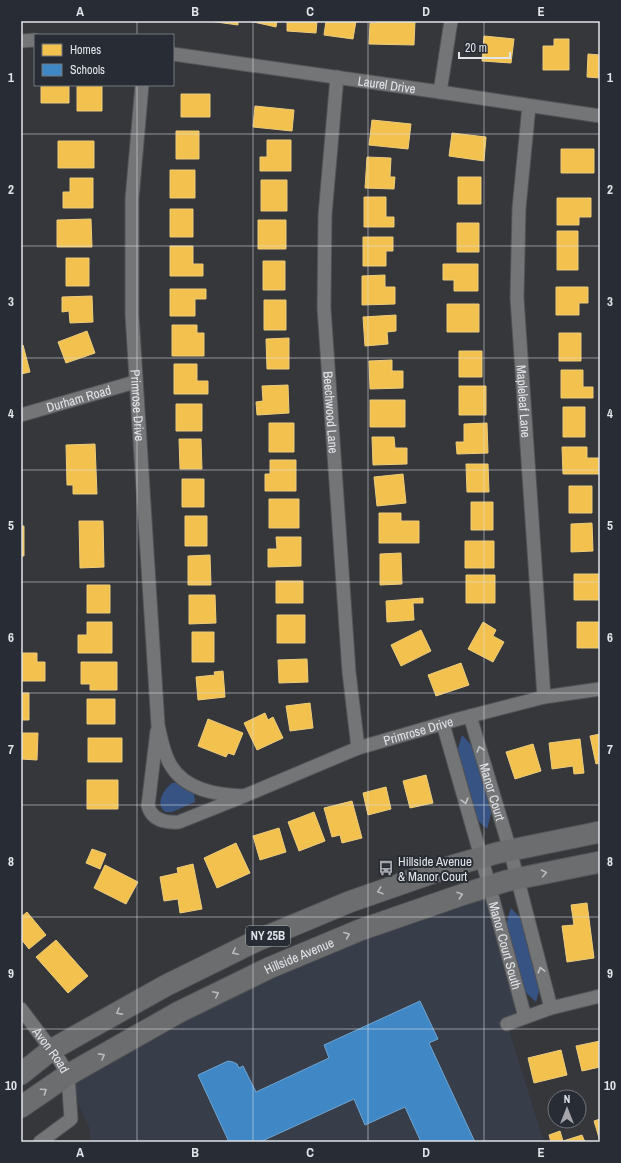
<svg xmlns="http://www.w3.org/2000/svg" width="621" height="1163" font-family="'Archivo Narrow',sans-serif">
  <rect width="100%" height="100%" fill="#35373b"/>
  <path fill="#373d49" d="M489,887L523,1020L508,1027L544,1142H91L89,1127L66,1077L181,1015Z"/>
  <path fill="#375384" d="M462,735L476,750L492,810L487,829L472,815L456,755Z
    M172,783H176L194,794L195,802L172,812H165C155,804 163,790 172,783Z
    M511,908L525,923L541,983L536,1002L521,988L505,928Z"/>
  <path fill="#f2c14e" stroke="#edcc7c" d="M209,21H238V25Z
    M249,21H277L276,27Z
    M287,21H317L316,33L287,31Z
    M326,21H356L353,39L324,35Z
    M377,21H415L414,45L369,44L370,23H377Z
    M484,36L514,39L511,63L482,61Z
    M554,39H569V70H543V46H554Z
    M588,54L600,55V78L587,77Z
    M41,85H69V103H41Z
    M77,85H102V111H77Z
    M181,94H210V117H181Z
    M255,106L294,110L292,131L253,127Z
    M372,120L411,124L408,149L369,145Z
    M176,131H199V159H176Z
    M452,133L486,137L484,161L449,156Z
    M267,140H291V171H260V157H267Z
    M58,141H94V168H58Z
    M561,149H594V173H561Z
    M367,157L391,158L390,177H395L394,189L365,188Z
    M170,170H195V198H170Z
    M458,177H481V204H458Z
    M70,178H93V208H63V192H70Z
    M261,180H287V211H261Z
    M364,197H386V217H394V227H364Z
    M557,198H591V217H579V225H557Z
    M170,209H193V237H170Z
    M91,219L92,247H57V220Z
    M258,220H286V249H258Z
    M457,223H479V252H457Z
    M557,231H578V270H557Z
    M363,237H393V251H386V266H363Z
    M170,246H193V264H203V276H170Z
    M66,258H89V286H66Z
    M263,261H285V290H263Z
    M443,264H478V291H454V280H443Z
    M385,275V287H395V304L362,305V276Z
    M556,287H588V303H579V315H556Z
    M170,289H206V299H195V316H170Z
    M92,296L93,322L70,323L69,311L62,312V297Z
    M264,300H286V330H264Z
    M447,304H479V332H447Z
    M396,315V331L387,332L388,344L365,346L363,317Z
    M172,325H197V333H204V356H172Z
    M87,331L95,353L66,363L58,342Z
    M559,333H581V361H559Z
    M289,338V369H267L266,339Z
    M23,345L30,372L21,374V346Z
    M459,351H482V377H459Z
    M392,360V371H403V388L370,389L369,361Z
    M174,364H197V381H208V394H174Z
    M561,370H583V387H593V398H561Z
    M288,385L289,413L257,415L256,402L263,401L262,386Z
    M459,386H486V415H459Z
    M370,400H405V427H370Z
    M176,404H202V431H176Z
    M563,407H585V437H563Z
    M269,423H294V452H269Z
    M487,423L488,453L457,454L456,442H464V424Z
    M372,437H394L395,448H407V464L373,465Z
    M179,439H201L202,469H180Z
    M95,444L97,494H73V485H67L66,445Z
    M562,447H587V458H600V474H563Z
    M270,460H296V491H265V474H270Z
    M466,464H488L489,492H467Z
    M403,474L406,503L377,506L374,477Z
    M182,479H204V507H182Z
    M569,486H592V513H569Z
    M269,499H299V528H269Z
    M471,502H493V530H471Z
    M379,513H401V521H419V543H379Z
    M185,516H207V546H185Z
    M79,521H103L104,567L80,568Z
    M592,523L593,551L571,552V524Z
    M21,526H24V556H21Z
    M276,537H301V566L268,567V549H277Z
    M465,541H494V568H465Z
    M401,553L402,584L380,585V554Z
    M210,555L211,585H188V556Z
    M574,574H600V600H574Z
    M466,575H495V603H466Z
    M276,581H303V603H276Z
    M87,585H110V613H87Z
    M189,595H215L216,623L189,624Z
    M423,598V603H413L414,620L387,622L386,601Z
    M277,615H305V643H277Z
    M87,622H112V653H78V635H87Z
    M483,622L496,630L493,636L504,642L493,662L468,649Z
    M577,622H599V648H577Z
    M421,630L431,651L401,666L391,645Z
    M192,632H214V662H192Z
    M21,653H37V662H45V681H21Z
    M307,659L308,682L279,683L278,660Z
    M81,662H117V690H90V684H81Z
    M461,663L469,685L436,696L428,675Z
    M223,671L225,697L198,700L196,677L215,675L214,672Z
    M21,693H29V720H21Z
    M87,699H115V724H87Z
    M310,703L313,728L290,731L286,706Z
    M265,713L268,720L273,717L283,738L257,750L244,723Z
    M208,719L243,733L234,755L228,753L226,757L198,746Z
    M21,733H38L37,760L21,759Z
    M600,734V763L596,764L590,736Z
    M88,738H122V762H88Z
    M580,739L584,773L574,774L573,766L552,769L549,743Z
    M533,744L541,771L515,779L506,752Z
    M426,775L433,803L410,808L403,781Z
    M87,780H118V809H87Z
    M386,787L391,809L368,815L363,793Z
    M352,801L362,838L342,843L340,835L332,837L324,808Z
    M314,812L325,841L299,851L288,822Z
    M279,828L286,852L260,860L253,836Z
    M236,843L250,873L217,888L204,858Z
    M92,849L106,854L100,869L86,863Z
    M193,864L202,909L180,913L178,899L164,901L160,877L178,873L177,868Z
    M105,865L138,882L126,904L94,888Z
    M587,903L594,958L567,962L562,926L574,925L571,905Z
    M27,912L46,935L29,949L21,939V917Z
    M56,940L88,976L68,993L36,957Z
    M600,1041V1067L582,1071L576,1046Z
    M561,1050L567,1075L534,1083L528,1058Z
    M600,1119V1141L594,1121Z
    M560,1131L563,1141L582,1135L585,1142H551L549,1135Z"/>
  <path fill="#3f88c5" stroke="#70a4d0" d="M420,1001L438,1039L429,1043L475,1142H421L405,1107L365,1125L354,1099L260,1142H229L198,1075L228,1061L233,1062L237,1064L239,1068L243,1066L256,1092L329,1058L324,1045Z"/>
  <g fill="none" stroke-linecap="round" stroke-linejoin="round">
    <g stroke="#515356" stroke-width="15">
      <g id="street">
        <path d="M21,41L35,40"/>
        <path id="s1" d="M173,54L440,92L600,116"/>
        <path id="s2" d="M337,77L325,215L324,308L349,672L358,748"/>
        <path id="s3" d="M142,85L132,199V315L158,725C161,738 163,752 170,764C184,790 217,795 244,796"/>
        <path d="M440,92L451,21"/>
        <path id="s4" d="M529,106L519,208L517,298L544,697"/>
        <path id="s5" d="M21,415L135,382"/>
        <path id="s6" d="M470,716L510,850L551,1008"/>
        <path id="s7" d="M443,724L486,874L525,1017"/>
        <path id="s8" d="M157,731L148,806C152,820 165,823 179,822L244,796L358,748L455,720L544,697L600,689"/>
        <path id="s9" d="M21,1009L60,1061L68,1075L71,1119L40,1142"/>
        <path d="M507,1024L551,1008L600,996"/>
      </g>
    </g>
    <g stroke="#515356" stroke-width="23">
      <g id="primary">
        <path d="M21,1074L51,1050L165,986L256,941L349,902L455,865L497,853L600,832"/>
        <path id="s10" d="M21,1107L66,1076L179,1012L269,968L360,930L464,894L506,881L600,862"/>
      </g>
    </g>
    <use href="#street" stroke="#747576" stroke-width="13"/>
    <use href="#primary" stroke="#6b6d6e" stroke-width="21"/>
  </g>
  <defs><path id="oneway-chevron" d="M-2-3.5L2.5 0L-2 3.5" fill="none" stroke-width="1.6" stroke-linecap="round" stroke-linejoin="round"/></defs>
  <g stroke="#c0c3c6">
    <use href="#oneway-chevron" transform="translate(480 749) rotate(-107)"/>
    <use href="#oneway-chevron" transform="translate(465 801) rotate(74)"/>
    <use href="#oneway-chevron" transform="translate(541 970) rotate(-105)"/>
  </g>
  <g stroke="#b8babe">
    <use href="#oneway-chevron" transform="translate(544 873) rotate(-11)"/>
    <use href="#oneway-chevron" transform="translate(380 891) rotate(161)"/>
    <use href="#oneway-chevron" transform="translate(460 895) rotate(-18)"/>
    <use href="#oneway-chevron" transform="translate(347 935) rotate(-23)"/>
    <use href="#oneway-chevron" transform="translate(235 952) rotate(154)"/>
    <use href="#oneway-chevron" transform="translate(216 994) rotate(-26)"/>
    <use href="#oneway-chevron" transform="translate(119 1012) rotate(151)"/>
    <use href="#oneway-chevron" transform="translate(102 1056) rotate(-29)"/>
    <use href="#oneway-chevron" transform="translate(44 1091) rotate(-35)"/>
  </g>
  <path fill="none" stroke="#e1e4e9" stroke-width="1" stroke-opacity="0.55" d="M137,21V35M253,21V1142M368,21V1142M484,21V1142M137,85V1142M21,134H600M21,246H600M21,358H600M21,470H600M21,582H600M21,693H600M21,805H600M21,917H600M21,1029H600"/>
  <defs>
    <g id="bus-bare" transform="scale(1.2)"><path d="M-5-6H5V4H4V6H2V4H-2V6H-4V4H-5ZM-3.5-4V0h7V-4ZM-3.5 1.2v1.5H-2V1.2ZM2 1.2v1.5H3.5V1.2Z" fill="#a5a7ac" stroke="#282c34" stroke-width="2.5" paint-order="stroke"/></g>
  </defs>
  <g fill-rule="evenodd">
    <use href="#bus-bare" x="386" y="868"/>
  </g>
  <g text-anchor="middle" stroke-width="4" stroke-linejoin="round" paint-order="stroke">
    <rect fill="#282c34" stroke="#aaadb3" stroke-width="1" x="246" y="926" width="44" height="20" rx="3"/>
    <g font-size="12" font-weight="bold" fill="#e1e4e9">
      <text x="268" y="940">NY 25B</text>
    </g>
    <g font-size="13" fill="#e1e4e9" stroke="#282c34">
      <text dy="5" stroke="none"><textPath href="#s1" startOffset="216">Laurel Drive</textPath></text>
      <text dy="5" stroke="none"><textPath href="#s5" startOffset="60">Durham Road</textPath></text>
      <text dy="5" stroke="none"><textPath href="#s4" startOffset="296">Mapleleaf Lane</textPath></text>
      <text dy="5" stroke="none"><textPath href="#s3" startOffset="321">Primrose Drive</textPath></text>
      <text dy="5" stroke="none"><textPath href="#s2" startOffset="336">Beechwood Lane</textPath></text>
      <text dy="5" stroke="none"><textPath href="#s8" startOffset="370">Primrose Drive</textPath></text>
      <text dy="5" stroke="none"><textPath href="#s6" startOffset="79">Manor Court</textPath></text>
      <text dy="5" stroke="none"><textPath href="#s7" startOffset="230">Manor Court South</textPath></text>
      <text dy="5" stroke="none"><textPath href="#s10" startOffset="317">Hillside Avenue</textPath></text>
      <text dy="5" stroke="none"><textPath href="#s9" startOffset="51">Avon Road</textPath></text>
    </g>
    <g font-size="13" fill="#e1e4e9" stroke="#282c34" text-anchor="start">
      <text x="398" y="866">Hillside Avenue<tspan x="398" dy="15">&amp; Manor Court</tspan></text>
    </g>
  </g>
  <rect width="621" height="1163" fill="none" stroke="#282c34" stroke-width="44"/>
  <rect x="34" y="34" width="140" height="52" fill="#282c34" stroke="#72767c"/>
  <rect x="42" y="44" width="20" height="12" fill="#f2c14e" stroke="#72767c"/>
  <text x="70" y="54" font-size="12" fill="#e1e4e9">Homes</text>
  <rect x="42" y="64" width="20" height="12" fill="#3f88c5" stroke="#72767c"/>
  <text x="70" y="74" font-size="12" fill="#e1e4e9">Schools</text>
  <g transform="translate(567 1109)"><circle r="19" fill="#282c34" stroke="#72767c"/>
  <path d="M0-3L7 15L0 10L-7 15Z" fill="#a5a7ac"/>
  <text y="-6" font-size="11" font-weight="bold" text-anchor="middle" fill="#e1e4e9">N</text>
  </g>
  <path d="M459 52v6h51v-6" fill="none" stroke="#e1e4e9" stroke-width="2"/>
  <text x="465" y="52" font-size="12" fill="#e1e4e9" stroke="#282c34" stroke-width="3" paint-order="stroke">20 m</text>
  <rect x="22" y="22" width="577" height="1119" fill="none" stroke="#e1e4e9" stroke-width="1.5"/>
  <g font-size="13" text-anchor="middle" font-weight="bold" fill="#e1e4e9">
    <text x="80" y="16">A</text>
    <text x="195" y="16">B</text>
    <text x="310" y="16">C</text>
    <text x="426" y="16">D</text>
    <text x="541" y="16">E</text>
    <text x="11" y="82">1</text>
    <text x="610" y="82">1</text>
    <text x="11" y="194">2</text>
    <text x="610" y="194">2</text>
    <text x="11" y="306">3</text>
    <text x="610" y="306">3</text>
    <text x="11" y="418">4</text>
    <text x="610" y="418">4</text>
    <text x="11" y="530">5</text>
    <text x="610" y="530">5</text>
    <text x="11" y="642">6</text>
    <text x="610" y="642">6</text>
    <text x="11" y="754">7</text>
    <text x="610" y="754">7</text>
    <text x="11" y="866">8</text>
    <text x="610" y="866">8</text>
    <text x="11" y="978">9</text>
    <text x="610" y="978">9</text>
    <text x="11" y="1090">10</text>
    <text x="610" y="1090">10</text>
    <text x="80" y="1157">A</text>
    <text x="195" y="1157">B</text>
    <text x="310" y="1157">C</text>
    <text x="426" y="1157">D</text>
    <text x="541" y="1157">E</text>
  </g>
</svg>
